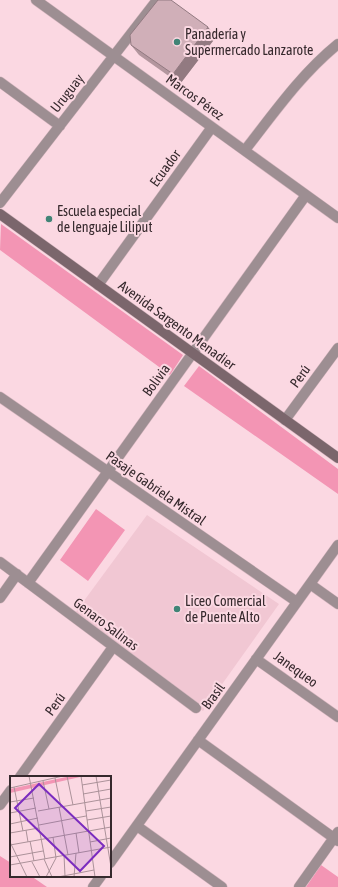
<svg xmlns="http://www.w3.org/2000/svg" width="338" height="887" font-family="'Asap Condensed',sans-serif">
  <rect width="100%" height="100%" fill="#fbd8e2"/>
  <path fill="#f1c7d3" d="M147,515L279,604L203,711L75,613Z"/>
  <path fill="#f395b4" d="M1,224L183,355L170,375L0,250Z
    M199,366L338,469V494L184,386Z
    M96,509L125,530L88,581L60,560Z
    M0,856L11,863V876H31L47,887H0Z
    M321,865L338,877V887H306Z"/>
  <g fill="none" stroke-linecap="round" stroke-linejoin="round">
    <g stroke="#d4b5be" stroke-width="11">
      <path id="street" d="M36,0L338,218
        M0,82L60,126
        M245,150C274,113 301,74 338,44
        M0,203L157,0
        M98,285L212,127
        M0,397L297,602
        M285,420L338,348
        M0,562L196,708
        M28,583L306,195
        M310,584L338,604
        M0,598L17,574
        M256,659L338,717
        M198,740L338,841
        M20,777L113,647
        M0,805L11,790
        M137,826L222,887
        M110,863L338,545
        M93,887L101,876
        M299,887L338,832"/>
    </g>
    <g stroke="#d4b5be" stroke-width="11">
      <path id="secondary" d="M0,214L338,458"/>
    </g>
    <use href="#street" stroke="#9d8e92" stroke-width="10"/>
    <use href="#secondary" stroke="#7b666c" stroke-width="10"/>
  </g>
  <path fill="#b3969e" d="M216,37L180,84L139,55L131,45Z"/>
  <path fill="#927a81" d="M208,27L216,37L180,84L173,74Z"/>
  <path fill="#d0afb8" stroke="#927a81" d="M158,0H171L208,27L173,74L131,45L130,35Z"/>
  <g fill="#418476" stroke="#fbd8e2" stroke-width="1.5">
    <circle cx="177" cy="42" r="4"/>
    <circle cx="49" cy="219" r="4"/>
    <circle cx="177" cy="609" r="4"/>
  </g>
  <g text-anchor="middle" stroke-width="4" stroke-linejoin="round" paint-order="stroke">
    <g font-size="14" fill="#36292d" stroke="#fbd8e2" text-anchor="start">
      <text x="185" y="39">Panadería y<tspan x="185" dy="16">Supermercado Lanzarote</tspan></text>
      <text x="57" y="216">Escuela especial<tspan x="57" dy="16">de lenguaje Liliput</tspan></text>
      <text x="185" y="606">Liceo Comercial<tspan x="185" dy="16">de Puente Alto</tspan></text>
    </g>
    <g font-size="14" fill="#36292d" stroke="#fbd8e2">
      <text transform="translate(67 93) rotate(-52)" y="5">Uruguay</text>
      <text transform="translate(195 97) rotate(36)" y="5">Marcos Pérez</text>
      <text transform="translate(165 168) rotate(-54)" y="5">Ecuador</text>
      <text transform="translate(177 325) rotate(36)" y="5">Avenida Sargento Menadier</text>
      <text transform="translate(300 376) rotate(-54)" y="5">Perú</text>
      <text transform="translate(156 380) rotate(-54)" y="5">Bolivia</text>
      <text transform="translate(156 488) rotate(35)" y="5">Pasaje Gabriela Mistral</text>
      <text transform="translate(106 624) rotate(37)" y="5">Genaro Salinas</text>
      <text transform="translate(296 669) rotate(36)" y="5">Janequeo</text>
      <text transform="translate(213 696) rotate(-54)" y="5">Brasil</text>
      <text transform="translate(55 704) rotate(-54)" y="5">Perú</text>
    </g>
  </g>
  <g transform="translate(10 776)">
    <rect width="101" height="101" fill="#fbd8e2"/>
    <path d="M61,0L70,1L0,17V13Z" fill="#f395b4"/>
    <path fill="none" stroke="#ac929a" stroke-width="1" d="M19,0L35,83M57,0L63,29M71,0L85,101M86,0L101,91M45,2L51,31M33,5L39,33M72,9L101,4M4,11L13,55M0,12L53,0M73,18L101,13M0,26L24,22M49,31L58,79M28,35L101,22M76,35L101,31M0,37L26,32M77,44L101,40M0,48L28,42M29,49L76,40M16,54L18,66M0,57L29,52M66,57L69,77M20,65L24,85M0,66L17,101M80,66L101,62M0,69L101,51M54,79L55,100M0,81L33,75M34,83L42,101M22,86L30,101M0,89L101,71M36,101L46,82L43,61M48,101L84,94M64,101L66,77"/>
    <path fill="#7b2cbf" fill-opacity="0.15" stroke="#7b2cbf" stroke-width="2" d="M29,8L94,70L70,95L5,32Z"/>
    <rect width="101" height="101" fill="none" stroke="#36292d" stroke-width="2"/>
  </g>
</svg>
